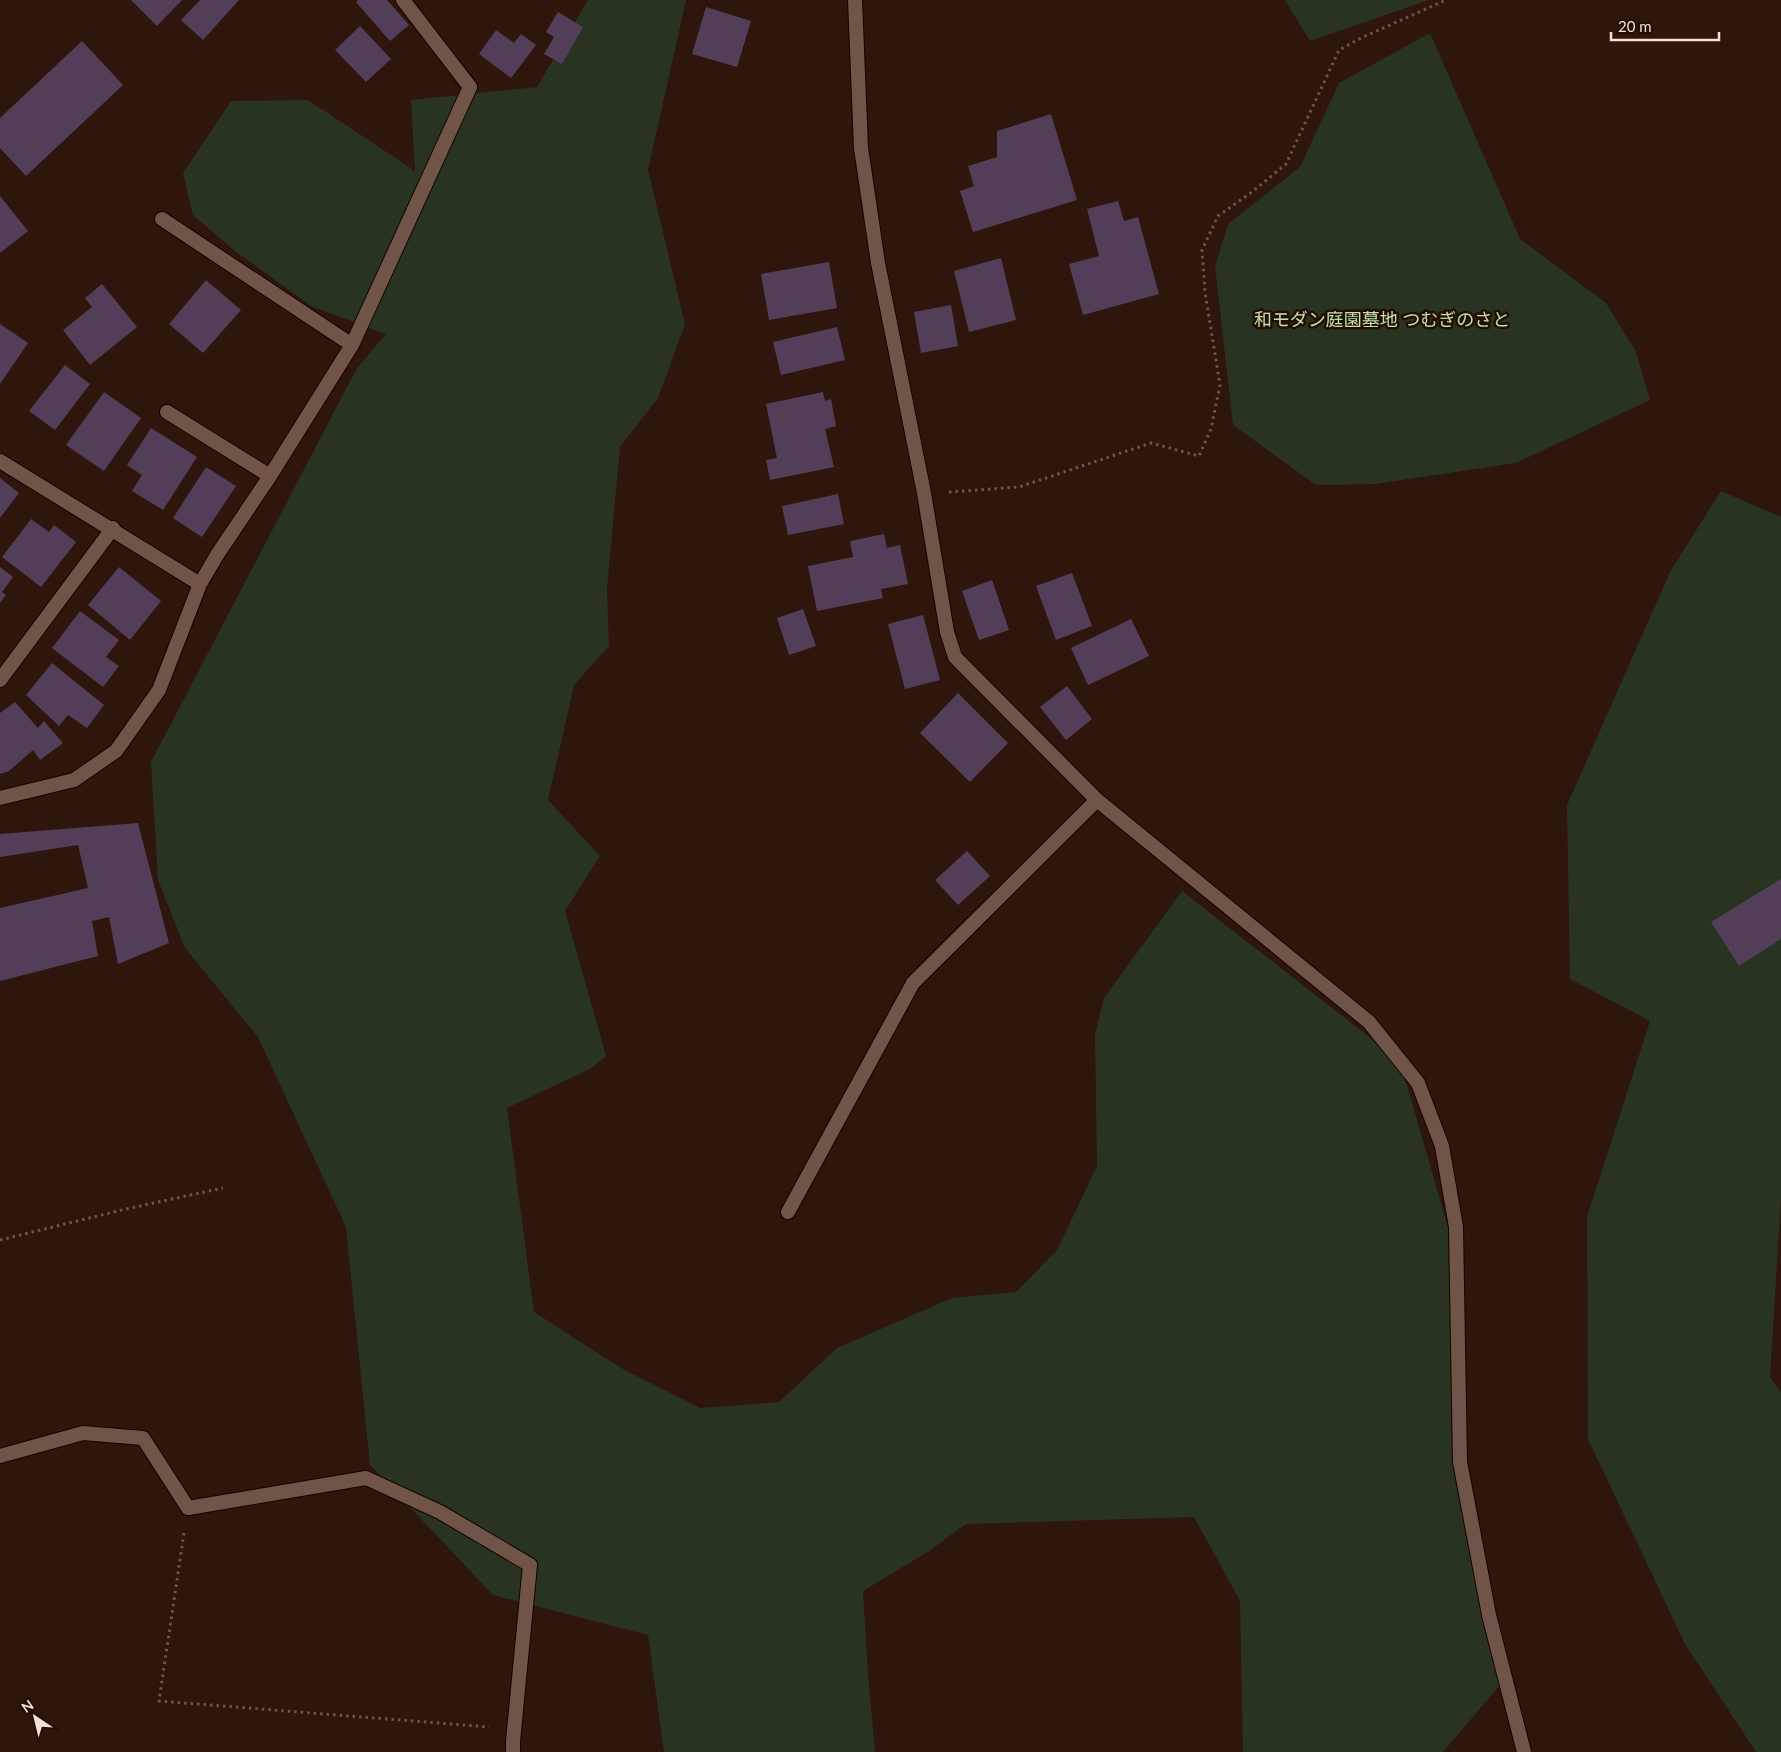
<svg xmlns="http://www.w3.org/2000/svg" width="1781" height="1752" font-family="Lato,'Noto Sans JP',sans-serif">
  <rect width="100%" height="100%" fill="#2e160c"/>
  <path fill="#283321" d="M588,0H686L648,170L685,324L658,398L620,447L607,588L609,646L574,685L548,800L600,856L565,911L606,1056L590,1069L507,1108L534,1312L621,1368L700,1408L779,1402L837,1348L952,1298L1016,1292L1057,1250L1097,1166L1095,1035L1104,998L1182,891L1400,1061L1456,1255L1460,1448L1505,1679L1443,1752H1243L1240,1601L1194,1517L966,1524L929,1551L863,1591L868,1674L875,1752H664L648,1635L493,1595L370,1465L346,1227L258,1037L185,948L158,880L151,762L357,368L386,334L311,306L235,251L193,215L183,173L231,101L308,100L415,171L411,100L537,87Z
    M1285,0H1429L1310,41Z
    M1430,33L1520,239L1606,303L1636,352L1650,400L1516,463L1375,484L1316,485L1233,425L1215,266L1228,224L1300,167L1339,83Z
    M1721,491L1781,517V1198L1770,1377L1781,1393V1752H1756L1685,1644L1588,1439L1587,1217L1650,1021L1570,979L1567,805L1671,570Z"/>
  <path fill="#533e5a" d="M131,0H182L157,26Z
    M200,0H239L203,40L181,20Z
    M358,0H387L409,25L390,41L356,2Z
    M706,7L751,21L737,67L692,54Z
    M558,12L583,27L562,64L544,54L554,37L546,32Z
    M360,26L391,59L366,82L335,50Z
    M496,30L514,43L521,34L536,45L511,78L479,54Z
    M82,41L123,85L26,176L0,148V118Z
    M1051,114L1077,200L973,232L960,191L974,186L968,166L997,157V131Z
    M0,196L28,231L0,253Z
    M1118,201L1124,221L1138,217L1159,294L1083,315L1069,264L1099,256L1087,209Z
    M1001,258L1016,320L969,332L954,271Z
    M829,262L837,308L769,320L761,274Z
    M206,280L241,310L203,353L169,324Z
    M102,284L137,327L90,365L63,330L92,307L85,298Z
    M951,305L958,346L921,353L914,312Z
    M0,324L28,343L0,384Z
    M837,327L845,360L781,375L773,342Z
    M65,365L90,384L55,430L29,411Z
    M104,392L141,418L104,471L66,445Z
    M823,392L825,401L831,399L836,426L825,429L834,467L770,480L766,460L777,458L766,404Z
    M151,428L197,457L163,510L132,491L142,475L127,465Z
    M206,467L236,486L202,537L173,518Z
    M0,478L19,493L0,518Z
    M838,494L844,524L788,535L782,506Z
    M31,519L49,532L54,525L76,542L41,587L2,557Z
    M884,534L887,548L900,545L908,584L881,589L883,598L817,611L808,566L853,557L850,541Z
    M0,567L13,577L2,592L6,595L0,603Z
    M119,567L161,601L130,640L88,605Z
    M1072,573L1092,626L1056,640L1036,586Z
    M992,580L1009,630L979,640L962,591Z
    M803,609L816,646L789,655L777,618Z
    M80,611L119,640L106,657L119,666L103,687L52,648Z
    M923,615L940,680L905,689L888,624Z
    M1131,619L1149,656L1088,685L1071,648Z
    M52,663L104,705L87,728L68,715L59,726L26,695Z
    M1067,686L1092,719L1066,740L1040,707Z
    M958,693L1008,743L970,782L920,733Z
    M15,702L38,728L44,721L63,743L40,760L33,750L9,771L0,774V713Z
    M138,823L169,943L118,964L109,917L92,921L98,956L0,981V908L88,888L78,845L0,857V834Z
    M967,851L990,876L958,905L935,880Z
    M1781,879V939L1739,966L1711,922Z"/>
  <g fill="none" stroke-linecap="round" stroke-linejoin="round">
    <g stroke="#150200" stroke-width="16">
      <path id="service" d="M788,1212L913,983L1097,800
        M0,1456L83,1433L143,1438L188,1508L366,1478L440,1512L530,1565L513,1741V1752"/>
    </g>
    <g stroke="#150200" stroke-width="16">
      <path id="minor" d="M855,0L861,148L878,263L924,493L947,632L955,657L1097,800L1369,1022L1418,1083L1442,1146L1456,1227L1460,1462L1489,1615L1524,1752
        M162,219L352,345
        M167,412L270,476
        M0,461L200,584
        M0,680L113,528
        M0,798L74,780L116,751L159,690L200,584L217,555L270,476L352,345L470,87L403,0"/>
    </g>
    <path stroke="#6b554c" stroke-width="3" stroke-dasharray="2.5 4" stroke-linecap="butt" d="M949,492L1019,487L1151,443L1199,456L1211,429L1220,385L1205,292L1202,250L1218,216L1252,192L1286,164L1339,50L1361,38L1446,0
      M0,1240L126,1209L223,1188
      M184,1533L159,1701L489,1727"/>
    <use href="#service" stroke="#715448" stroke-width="14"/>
    <use href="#minor" stroke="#715448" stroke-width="14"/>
  </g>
  <g text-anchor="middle" stroke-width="5" stroke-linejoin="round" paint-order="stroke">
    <g font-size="18" fill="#bfe2aa" stroke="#240d04">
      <text x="1382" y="326">和モダン庭園墓地 つむぎのさと</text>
    </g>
  </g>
  <g transform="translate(35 1717) rotate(325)" stroke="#240d04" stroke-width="4" paint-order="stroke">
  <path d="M0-4L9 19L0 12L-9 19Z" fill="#f3e1da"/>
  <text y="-8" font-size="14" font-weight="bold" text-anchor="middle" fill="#f3e1da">N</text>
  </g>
  <path d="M1611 32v8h108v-8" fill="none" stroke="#f3e1da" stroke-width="2.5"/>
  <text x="1618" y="32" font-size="15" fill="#f3e1da" stroke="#240d04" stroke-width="4" paint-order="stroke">20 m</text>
</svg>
